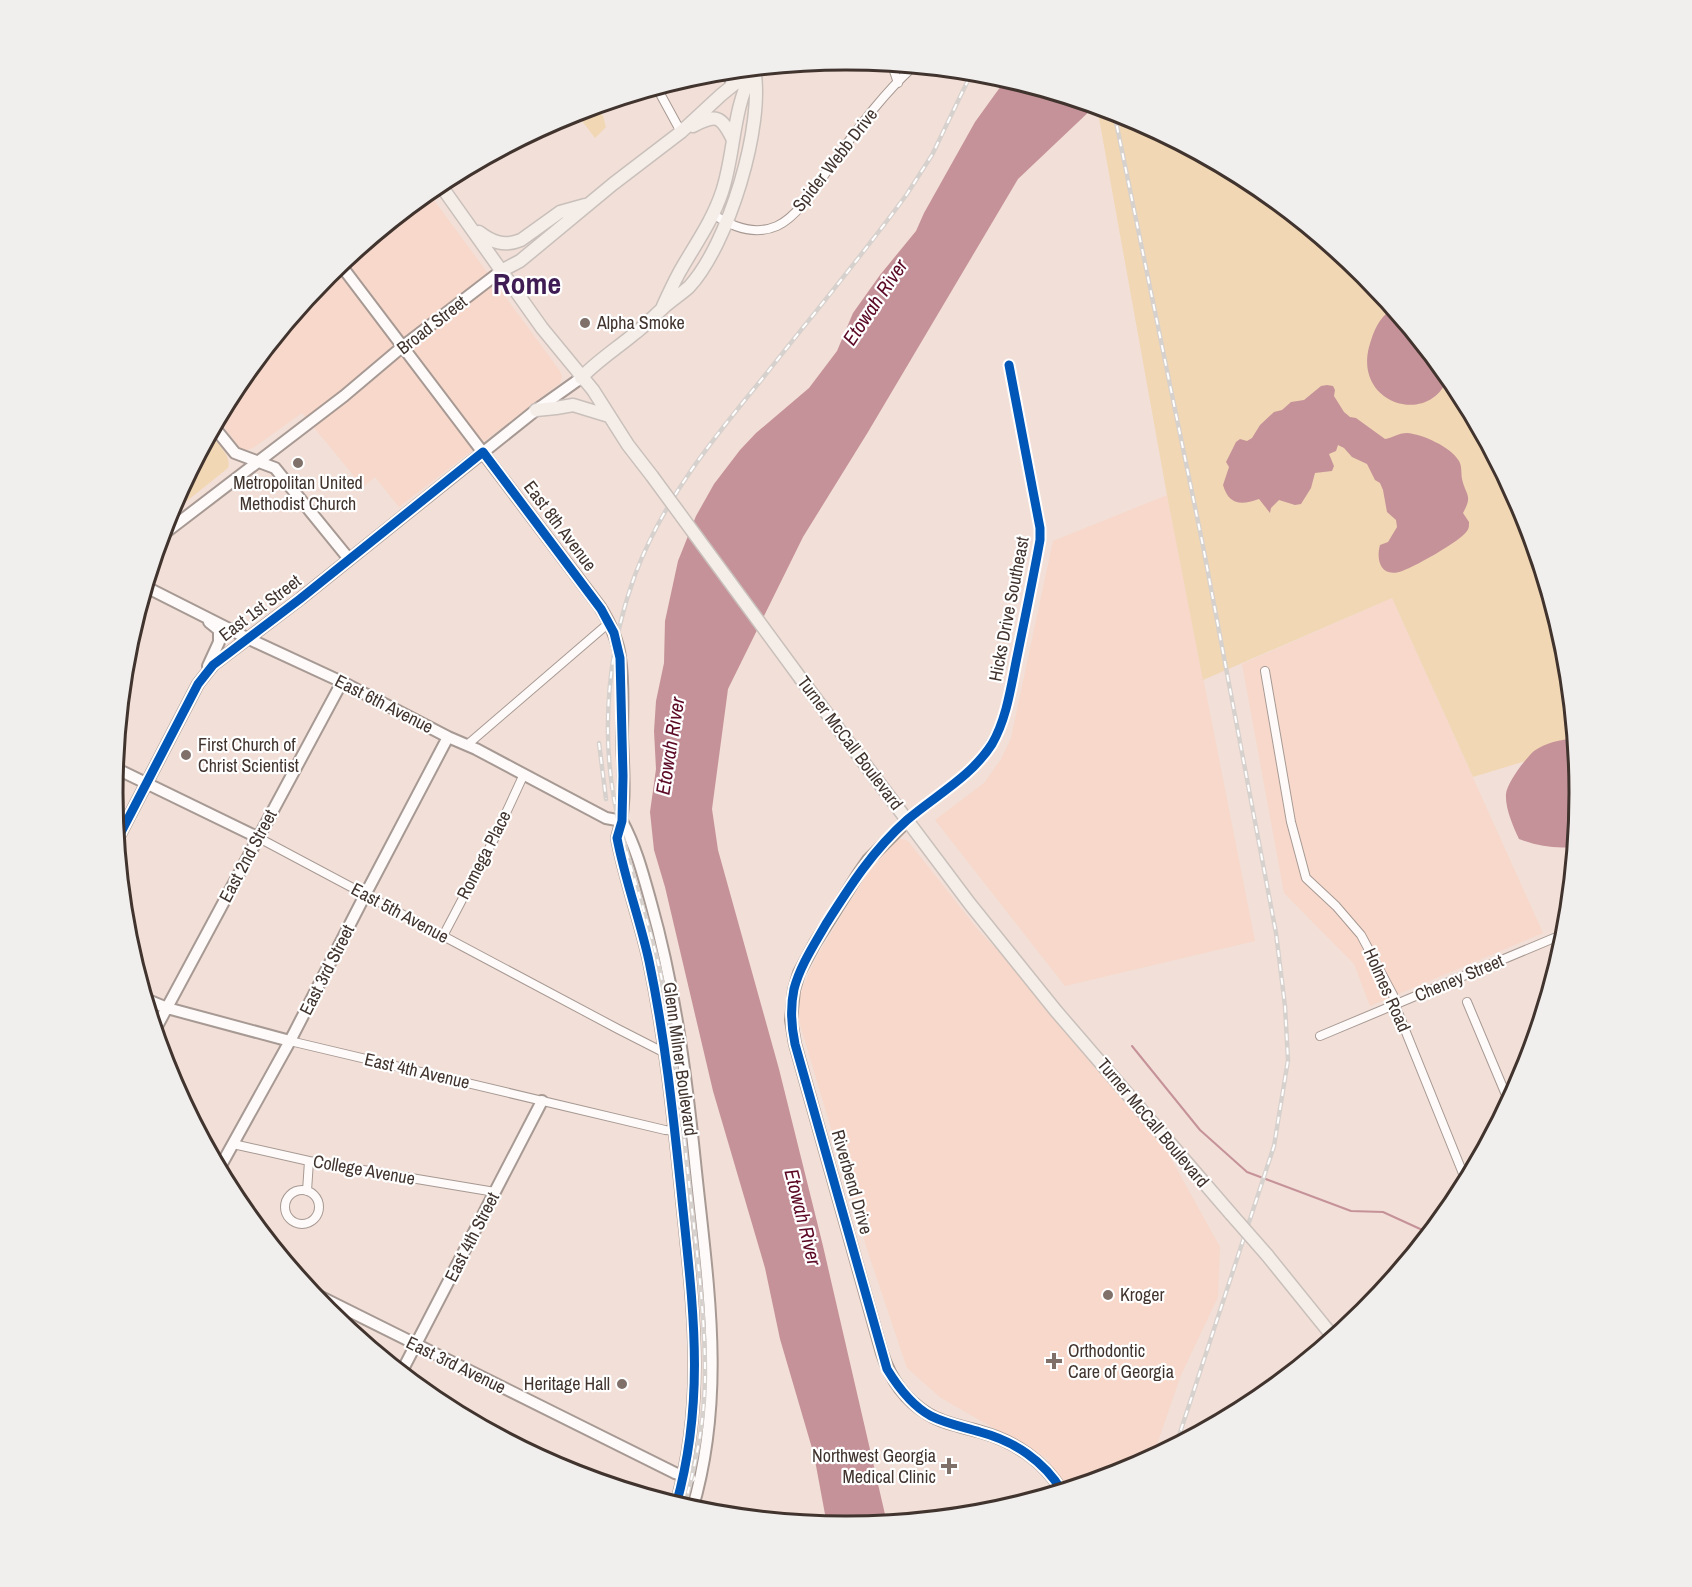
<svg xmlns="http://www.w3.org/2000/svg" width="1692" height="1587" font-family="'Archivo Narrow',sans-serif">
  <rect width="100%" height="100%" fill="#f2dfd7"/>
  <path fill="#f7d8ca" d="M428,192L560,371L562,377L560,383L399,507L375,477L363,487L302,413L253,448L246,450L240,448L218,419L236,386L328,275Z
    M1167,495L1255,941L1065,986L935,820L984,783L1001,759L1011,738L1053,541Z
    M1392,598L1543,933L1370,1006L1354,964L1284,893L1242,664Z
    M902,839L908,841L979,931L1056,1011L1148,1117L1220,1247L1218,1297L1181,1375L1154,1453L1145,1461L1126,1471L1066,1490L1046,1458L941,1398L907,1368L867,1249L796,1011L803,986L817,956L871,867L886,849L895,841Z
    M1353,1322L1300,1365L1297,1362L1320,1339Z"/>
  <path fill="#f1d7b4" d="M596,107L603,116L606,127L595,138L576,113Z
    M1097,107L1127,116L1254,184L1365,275L1456,386L1524,513L1565,651L1575,746L1473,777L1392,598L1203,680L1167,495Z
    M210,434C218,444 232,456 228,468L167,517Z"/>
  <path fill="#c59299" d="M1006,79L1095,106L1018,179L868,432L803,537L728,689L712,809L718,850L779,1069L823,1246L887,1523L846,1527L827,1525L814,1455L780,1339L765,1268L713,1091L665,887L654,850L650,812L656,769L654,731L656,701L664,663L665,621L678,561L696,516L714,484L740,450L756,433L809,388L837,351L853,313L880,275L916,231L924,213L975,122Z
    M1392,309L1448,377C1431,427 1354,405 1369,347C1374,330 1378,319 1392,309Z
    M1327,385L1333,386L1335,390L1334,396L1344,412L1350,417L1356,418L1385,439C1392,438 1398,433 1407,433C1422,434 1451,447 1459,461C1462,466 1461,473 1462,479C1466,496 1473,495 1463,513L1469,522C1469,527 1469,528 1467,531C1461,541 1411,569 1399,572C1380,577 1376,559 1380,545L1388,542L1397,527L1396,520L1387,512L1383,490L1380,483L1375,480L1367,464L1352,457L1344,448L1338,445L1336,451L1329,454L1334,466L1332,471L1315,473L1311,488L1301,504L1295,505L1279,500L1271,508L1270,513L1259,499C1242,505 1229,506 1223,485L1229,467L1226,462L1236,442L1240,439L1247,441L1252,438L1260,425L1274,412L1282,410L1291,402L1304,400L1321,386Z
    M1574,739L1579,794L1574,847C1555,849 1537,846 1519,839C1513,826 1505,808 1506,794C1507,783 1525,759 1534,751C1545,743 1561,739 1574,739Z"/>
  <g fill="none" stroke-linecap="round" stroke-linejoin="round">
    <path stroke="#c59299" stroke-width="2" d="M1132,1046L1200,1130L1247,1172L1351,1211L1383,1212L1429,1233"/>
    <g stroke="#a79993" stroke-width="10">
      <path id="street" d="M894,65V71L898,83
        M657,88L681,132
        M713,214C732,227 754,236 777,226C801,215 821,178 837,157C860,126 884,93 913,67
        M1265,671L1291,822L1306,878L1336,906L1361,935L1393,995L1395,1005L1466,1181
        M467,745L610,622
        M908,820C961,778 994,763 1010,692L1040,540V528L1009,365
        M257,837L618,1029L665,1053L683,1059
        M443,936L494,839L524,774
        M1467,1002L1509,1102
        M1320,1036L1566,933
        M290,1041L665,1130L692,1132
        M233,1144L309,1161L495,1192
        M285 1207a17 17 0 1 1 34 0a17 17 0 1 1-34 0Z
        M307,1191L309,1161"/>
    </g>
    <g stroke="#a79993" stroke-width="14">
      <path id="secondary" d="M727,72L733,85
        M340,264L600,607C610,623 618,640 620,658C624,684 622,711 622,737C623,770 627,806 617,838C625,880 640,920 649,961C665,1037 673,1113 681,1190C692,1301 707,1395 676,1505
        M214,427L235,453L275,468L349,559
        M161,536L344,396L402,347L501,271
        M146,587L249,639L342,682L448,737L476,749L606,818L622,821
        M208,666L219,642V630L209,622
        M115,768L257,837
        M908,820L868,860L859,873L815,943L799,973L794,990L791,1020L795,1044L882,1353C890,1378 905,1400 928,1414C944,1424 964,1427 981,1432C1014,1441 1044,1461 1062,1491
        M622,821C636,847 643,874 651,903C675,988 686,1075 695,1162C707,1280 727,1393 692,1510
        M117,840L198,684L213,665L300,599L536,410L581,378
        M145,999L167,1008L290,1041
        M155,1030L342,682
        M219,1169L290,1041L365,895L448,737
        M311,1292L675,1473L690,1478
        M401,1373L542,1101"/>
    </g>
    <g stroke="#c9c0bb" stroke-width="15">
      <path id="primary" d="M693,126C716,114 721,115 733,140
        M439,183L542,328L593,390L628,445L652,476
        M479,232C492,242 504,247 521,240L560,212L585,205
        M501,271L520,261L613,184L681,132L721,95L753,69
        M663,306C668,295 673,284 679,273C694,246 712,222 722,192C735,153 732,111 752,73
        M581,378C597,361 616,349 634,334C645,326 654,316 664,307C672,300 681,294 689,287C728,245 765,125 754,69
        M536,410L556,408L573,405L609,416
        M801,679L970,904L1056,1011L1231,1214
        M1267,1255L1334,1338"/>
    </g>
    <use href="#street" stroke="#fdfaf9" stroke-width="8"/>
    <use href="#secondary" stroke="#fdfaf9" stroke-width="10"/>
    <use href="#primary" stroke="#f5ede8" stroke-width="12"/>
    <g stroke="#d7d1ce" stroke-width="4.5">
      <path id="rail" d="M1114,112L1203,546L1276,933L1285,1006L1288,1060L1274,1146L1176,1445
        M599,743L606,799
        M684,1507C696,1464 705,1419 705,1374C705,1310 696,1246 689,1183C681,1112 675,1041 660,971C647,913 625,857 614,799C601,724 609,646 635,575C663,500 712,440 762,379C811,317 861,257 907,194L932,155L972,72"/>
    </g>
    <use href="#rail" stroke="#fff" stroke-width="2" stroke-dasharray="7" stroke-linecap="butt"/>
    <g stroke="#c9c0bb" stroke-width="15" stroke-linecap="butt">
      <path id="primary-bridge" d="M652,476L801,679
        M1231,1214L1267,1255"/>
    </g>
    <use href="#primary-bridge" stroke="#f5ede8" stroke-width="12"/>
    <g stroke="#fff" stroke-width="13">
      <path id="cycleway" d="M1009,365L1040,528V540C1033,579 1025,618 1017,657C1011,686 1007,718 992,744C971,777 936,795 907,820C873,850 850,886 826,924C814,945 800,966 794,989C790,1008 791,1025 795,1044L887,1369C898,1387 912,1406 931,1416C947,1424 964,1427 980,1432C1014,1441 1044,1461 1062,1491
        M117,840L198,684L213,665L300,599L483,452L601,609L614,633L620,658L623,776L622,821L617,838C625,880 640,920 649,961C665,1037 673,1113 681,1190C692,1301 707,1395 676,1505"/>
    </g>
    <use href="#cycleway" stroke="#0057b8" stroke-width="9"/>
  </g>
  <g fill="#7f7069" stroke="#fff" stroke-width="2">
    <circle cx="585" cy="323" r="6"/>
    <circle cx="298" cy="463" r="6"/>
    <circle cx="186" cy="755" r="6"/>
    <circle cx="1108" cy="1295" r="6"/>
    <path d="M1051 1352h6v6h6v6h-6v6h-6v-6h-6v-6h6z"/>
    <circle cx="622" cy="1384" r="6"/>
    <path d="M946 1457h6v6h6v6h-6v6h-6v-6h-6v-6h6z"/>
  </g>
  <g text-anchor="middle" stroke-width="4.5" stroke-linejoin="round" paint-order="stroke">
    <g font-size="18" fill="#41342e" stroke="#fff">
      <text transform="translate(835 160) rotate(-52)" y="6">Spider Webb Drive</text>
      <text transform="translate(432 325) rotate(-38)" y="6">Broad Street</text>
      <text transform="translate(560 526) rotate(53)" y="6">East 8th Avenue</text>
      <text transform="translate(260 608) rotate(-37)" y="6">East 1st Street</text>
      <text transform="translate(1009 609) rotate(-79)" y="6">Hicks Drive Southeast</text>
      <text transform="translate(384 704) rotate(27)" y="6">East 6th Avenue</text>
      <text transform="translate(850 743) rotate(53)" y="6">Turner McCall Boulevard</text>
      <text transform="translate(484 855) rotate(-63)" y="6">Romega Place</text>
      <text transform="translate(248 856) rotate(-62)" y="6">East 2nd Street</text>
      <text transform="translate(400 913) rotate(28)" y="6">East 5th Avenue</text>
      <text transform="translate(327 970) rotate(-63)" y="6">East 3rd Street</text>
      <text transform="translate(1459 978) rotate(-23)" y="6">Cheney Street</text>
      <text transform="translate(1387 990) rotate(66)" y="6">Holmes Road</text>
      <text transform="translate(680 1059) rotate(82)" y="6">Glenn Milner Boulevard</text>
      <text transform="translate(417 1071) rotate(13)" y="6">East 4th Avenue</text>
      <text transform="translate(1153 1123) rotate(50)" y="6">Turner McCall Boulevard</text>
      <text transform="translate(364 1170) rotate(10)" y="6">College Avenue</text>
      <text transform="translate(852 1182) rotate(74)" y="6">Riverbend Drive</text>
      <text transform="translate(472 1237) rotate(-63)" y="6">East 4th Street</text>
      <text transform="translate(456 1365) rotate(26)" y="6">East 3rd Avenue</text>
    </g>
    <g font-size="18" fill="#41342e" stroke="#fff" text-anchor="start">
      <text x="597" y="329">Alpha Smoke</text>
      <text x="298" y="489" text-anchor="middle">Metropolitan United<tspan x="298" dy="21">Methodist Church</tspan></text>
      <text x="198" y="751">First Church of<tspan x="198" dy="21">Christ Scientist</tspan></text>
      <text x="1120" y="1301">Kroger</text>
      <text x="1068" y="1357">Orthodontic<tspan x="1068" dy="21">Care of Georgia</tspan></text>
      <text x="610" y="1390" text-anchor="end">Heritage Hall</text>
      <text x="936" y="1462" text-anchor="end">Northwest Georgia<tspan x="936" dy="21">Medical Clinic</tspan></text>
    </g>
    <g font-size="20" font-style="italic" fill="#5c0926" stroke="#fff">
      <text transform="translate(875 302) rotate(-56)" y="7">Etowah River</text>
      <text transform="translate(670 746) rotate(-81)" y="7">Etowah River</text>
      <text transform="translate(803 1217) rotate(76)" y="7">Etowah River</text>
    </g>
    <g font-size="30" font-weight="bold" fill="#3f1d54" stroke="#fff">
      <text x="527" y="294">Rome</text>
    </g>
  </g>
  <path d="M0 0H1692V1587H0ZM123 793a723 723 0 1 1 1446 0a723 723 0 1 1-1446 0Z" fill="#f0efee" fill-rule="evenodd"/>
  <path fill="none" stroke="#41342e" stroke-width="3" d="M123 793a723 723 0 1 1 1446 0a723 723 0 1 1-1446 0Z"/>
</svg>
